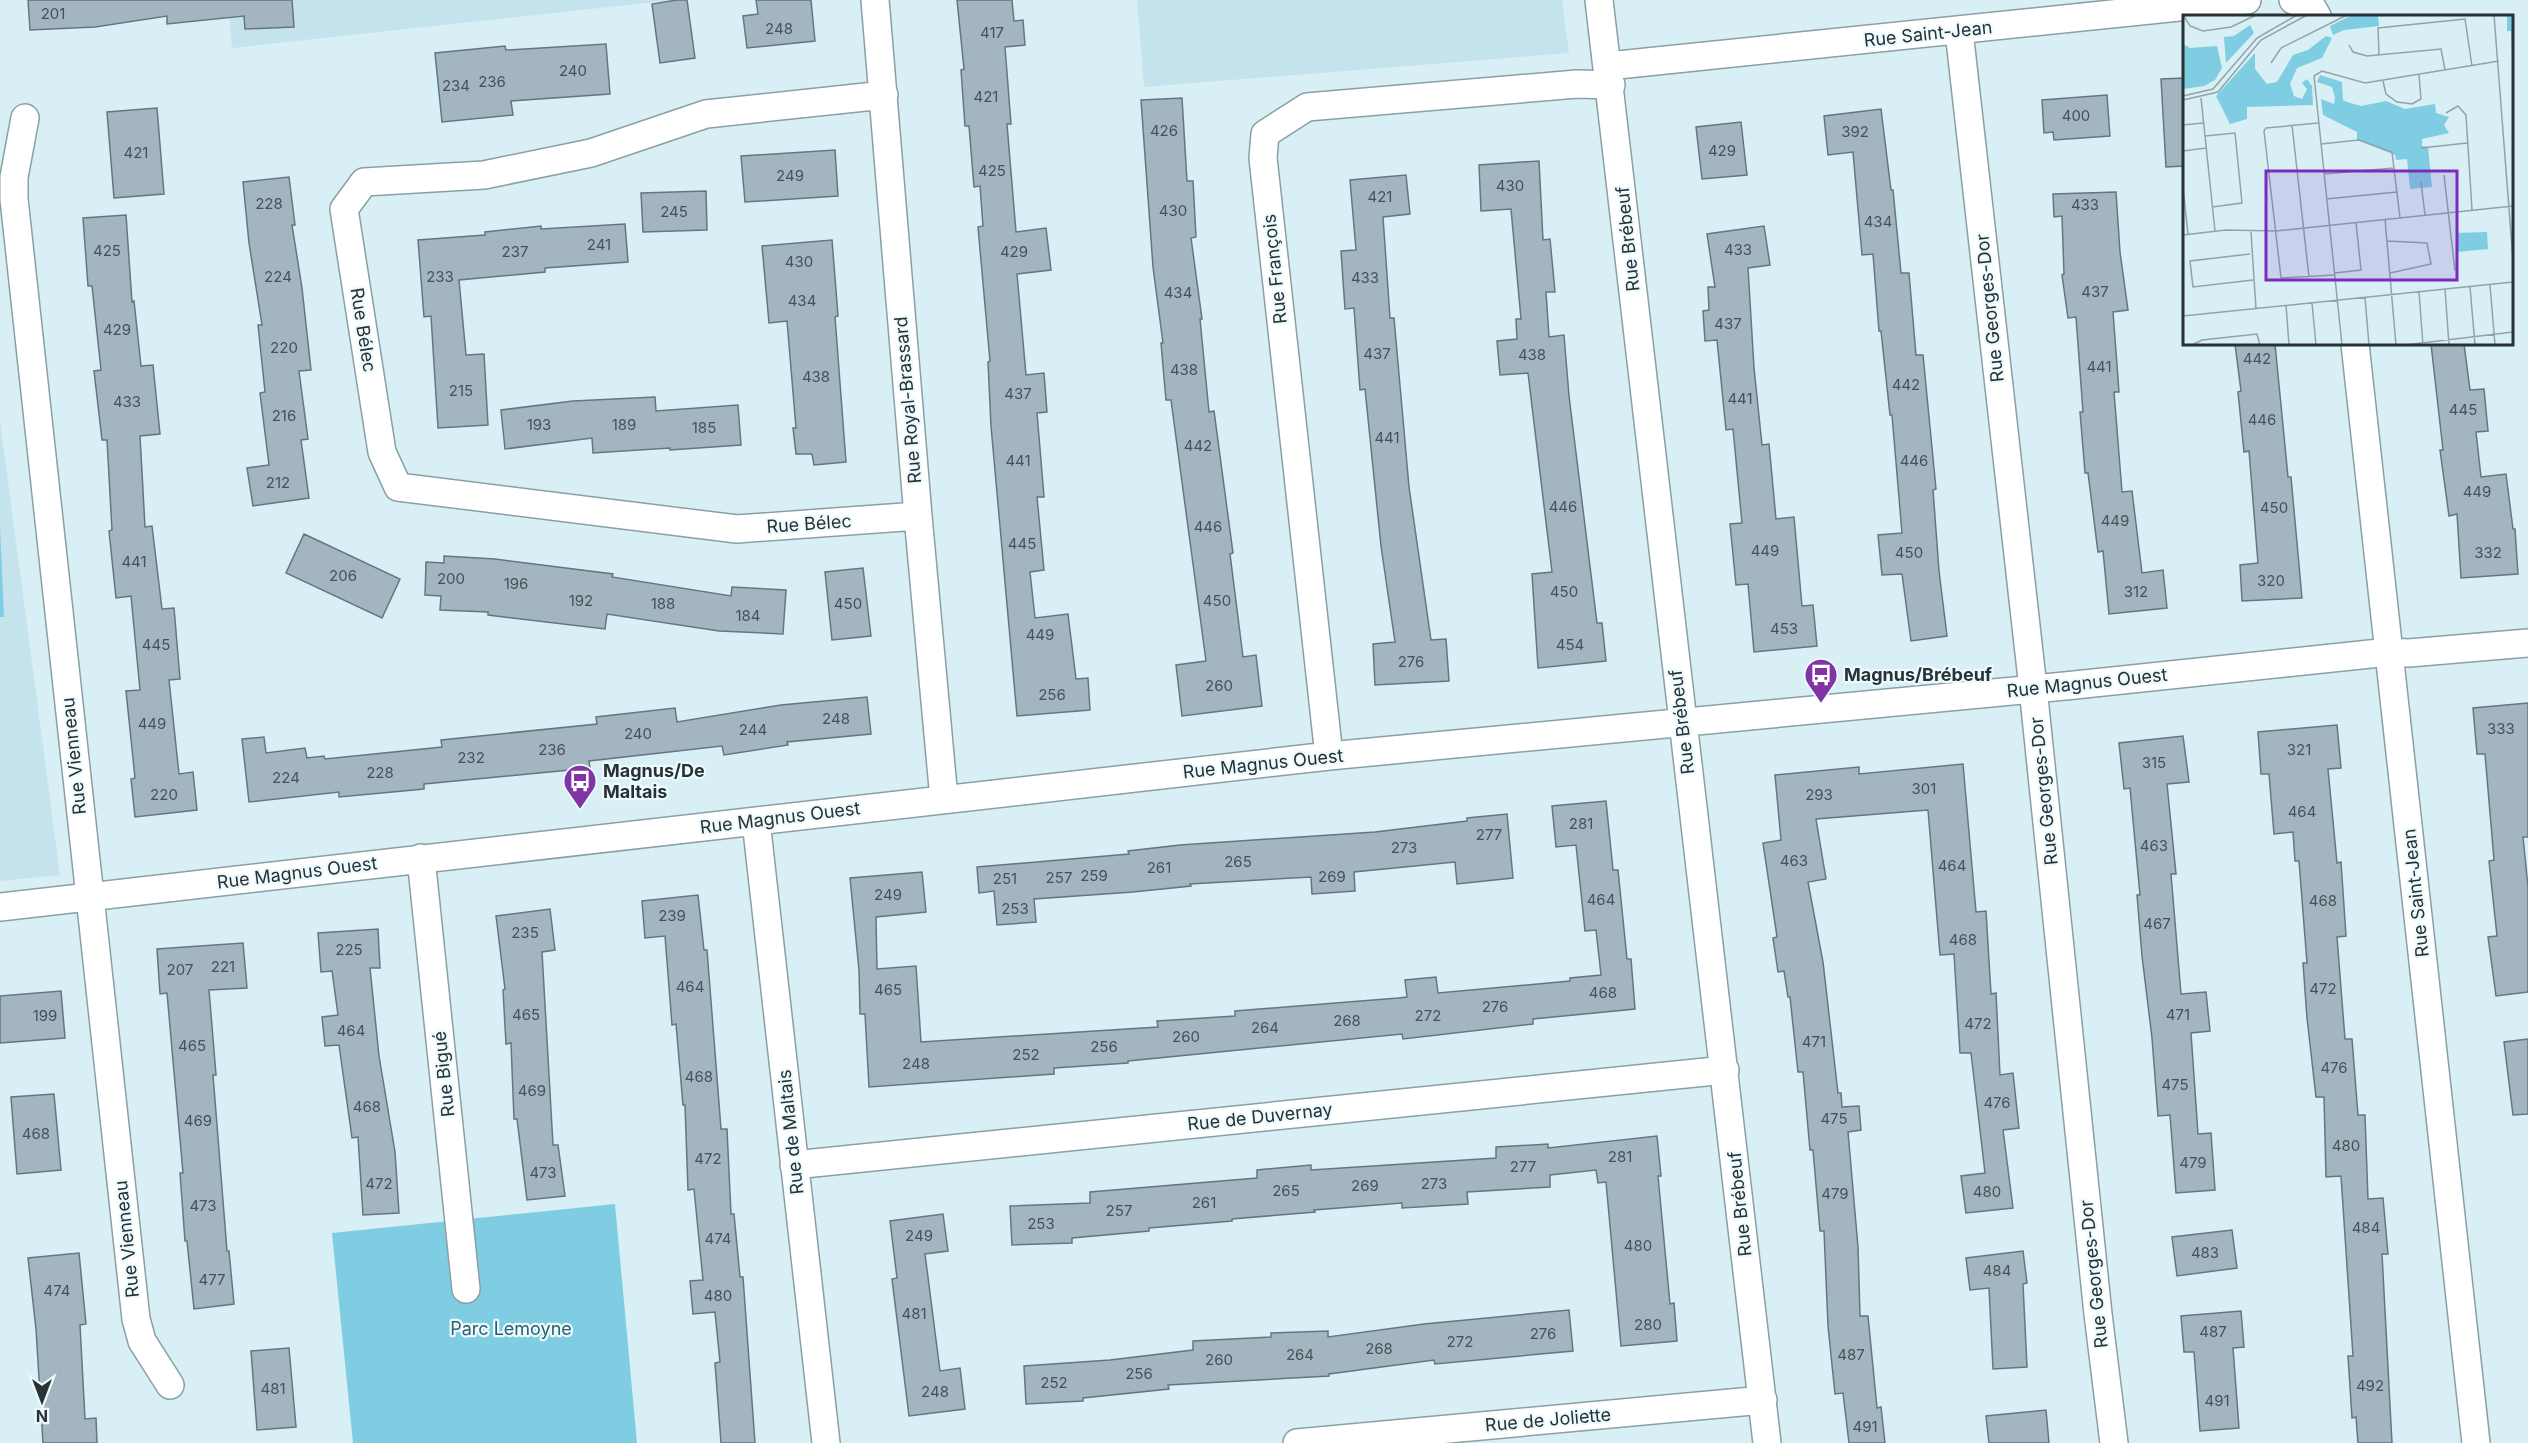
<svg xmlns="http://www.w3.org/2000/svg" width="2528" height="1443" font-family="Inter,sans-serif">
  <rect width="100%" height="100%" fill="#d8eff6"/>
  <path fill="#c4e3ed" d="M228,0H673L232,48Z
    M1137,0H1562L1569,53L1144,87Z
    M0,421L60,875L0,881Z"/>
  <path fill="#7fcde2" d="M0,527L4,617H0Z
    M615,1204L637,1443H353L332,1233Z"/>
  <path fill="#a3b5c1" stroke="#667681" stroke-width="1.5" d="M28,0H292L294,27L245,29L244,16L167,24V16L95,27L30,30Z
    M677,0H687L695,58L660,63L652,4Z
    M756,0H811L815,41L747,48L743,16L758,14Z
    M957,0H1012L1014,21L1023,20L1025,45L1005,47L1011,124H1007L1016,232L1046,228L1051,270L1017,274L1026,375L1044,373L1047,412L1037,413L1044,497H1037L1044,570L1030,572L1035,618L1068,614L1076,679L1088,678L1090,710L1017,716L991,426L988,362L990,361L978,227L983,226L980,186L974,187L969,126H965L961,70L964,69Z
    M606,44L610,94L511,101L513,115L442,122L435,53L505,46L506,50Z
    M2184,78V166L2166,167L2161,79Z
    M2107,95L2110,136L2054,140L2053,132L2044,133L2042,100Z
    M1182,98L1187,181H1193L1196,237L1191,238L1202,319H1200L1209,412L1214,411L1233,553L1230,554L1243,657L1256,655L1262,706L1182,716L1176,665L1206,661L1171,400H1166L1161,343H1163L1153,267L1141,100Z
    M157,108L164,194L114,198L107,112Z
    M1881,109L1891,190H1893L1901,273H1909L1916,355H1923L1936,489L1933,490L1939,571L1947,636L1911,641L1902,574L1882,575L1878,535L1902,533L1892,415H1890L1881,331H1879L1873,254L1862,255L1853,152L1828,155L1824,116Z
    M1741,122L1747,175L1702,179L1696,127Z
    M835,150L838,196L745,202L741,156Z
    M1539,161L1543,240L1550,239L1555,292H1546L1549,337L1564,335L1569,396L1597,623H1602L1606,661L1538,668L1532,574L1552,572L1528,373L1500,375L1497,341L1517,339L1516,319H1521L1511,209L1481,211L1479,165Z
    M1406,175L1410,214L1383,217L1390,318H1394L1409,487L1431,640L1446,639L1449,681L1375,685L1373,644L1395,642L1381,546L1365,389L1360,390L1354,308L1345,309L1341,251L1356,250L1350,180Z
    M289,177L295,225H292L302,288L311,370L299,371L308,439L301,440L309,498L253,506L247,468L269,465L260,393L265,392L258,325H262L249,243L243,182Z
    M706,191L707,230L643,232L641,193Z
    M2116,192L2120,252L2128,310L2113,312L2119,392H2114L2122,492L2132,491L2142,573L2163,570L2167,608L2109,614L2103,551L2098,552L2088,473H2085L2080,412H2083L2076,317L2068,318L2062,275L2064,274L2062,216L2054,217L2053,194Z
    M126,215L132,302L134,301L141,366L153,365L160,434L140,436L145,527L152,526L162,609L174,608L180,679L169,680L179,774L193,772L197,810L135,817L131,779L135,778L126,691L140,690L131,596L116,598L109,531L112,530L107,440H102L94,371L101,370L92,286H88L83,218Z
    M625,224L628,262L545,268V272L459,280L466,355L484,354L488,425L438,428L431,316L424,317L418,240L485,235V232L541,226V229Z
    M1764,226L1770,265L1748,268L1754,368L1762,445L1769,444L1776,519L1794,517L1802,606L1813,605L1817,646L1754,652L1748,584L1736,585L1730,524L1742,523L1733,429L1726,430L1717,340L1705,341L1703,311L1709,310L1708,287H1715L1707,234Z
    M832,240L838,316L835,317L846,462L814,465L812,454H796L793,428H796L787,321L769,323L762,246Z
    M2235,344H2275L2288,477H2291L2302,598L2242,601L2240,565L2258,563L2249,451L2244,452L2238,392L2241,391Z
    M2431,344H2464L2470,390L2484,389L2488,431L2476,432L2481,477L2506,474L2513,529H2515L2518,574L2461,578L2457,514L2449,516L2440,450H2443Z
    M655,397L656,411L738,405L741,445L670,450V448L593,453L592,438L505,449L501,410L573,401Z
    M304,534L400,579L382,618L286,573Z
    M444,556L495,559L613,574L612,577L731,596L732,587L786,590L783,634L719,631L607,614L605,629L488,615V612L440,610L441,596L425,595L426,562L444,563Z
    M863,568L871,636L832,640L825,572Z
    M867,697L871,734L787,742L788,745L724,755L722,746L589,761L590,768L424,784V789L339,797V792L249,802L242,739L264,737L266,753L305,748L307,758L324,756L325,759L442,747L441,740L597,724L596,717L675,708L677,722L781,705Z
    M2528,703V837H2523L2528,887V992L2496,996L2488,937L2497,936L2489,861L2494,860L2485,754H2477L2473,708Z
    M2337,725L2341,768L2328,769L2337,863L2341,862L2346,936L2337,937L2345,1039H2352L2358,1115H2365L2368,1199L2383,1198L2388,1254H2382L2392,1443H2358L2356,1417L2352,1418L2348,1356H2353L2341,1176L2326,1177L2324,1097H2316L2307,1018L2303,963H2307L2299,861H2295L2293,832L2274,834L2269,774H2261L2258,732Z
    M2183,736L2189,782L2167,784L2176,874H2171L2181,994L2206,992L2210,1031L2191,1033L2198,1134L2211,1133L2215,1190L2176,1193L2170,1115L2158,1116L2152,1038L2142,956L2137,895H2140L2130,788L2124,789L2119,743Z
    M1963,764L1976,912L1986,911L1991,994L1996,993L2000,1075L2013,1073L2019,1128L2003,1130L2013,1208L1966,1213L1961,1176L1985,1173L1971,1053H1960L1954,954L1940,955L1928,810L1816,819L1826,879L1808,882L1823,962L1838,1093H1841L1842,1107L1859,1106L1861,1130L1848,1132L1858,1247L1860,1316H1868L1877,1408L1881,1407L1885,1443H1849L1843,1393L1835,1394L1828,1326L1824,1231H1820L1813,1150H1810L1803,1072H1798L1790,997H1788L1784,971L1778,972L1773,938L1777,937L1763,843L1781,840L1775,775L1859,767V774Z
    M1606,801L1613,870H1618L1627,959H1631L1635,1009L1533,1019V1024L1403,1039L1402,1034L1128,1061V1063L1054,1068V1074L869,1087L865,1014H860L859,970L850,878L922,872L926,912L876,917L877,969L916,966L921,1042L1158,1027L1157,1021L1235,1016V1011L1398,998L1407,997L1405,980L1436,977L1438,993L1570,981V978L1601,975L1596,930L1585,931L1576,845L1556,847L1552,806Z
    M1507,814L1513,878L1457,884L1455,862L1354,872L1355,891L1312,894L1311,877L1190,884L1191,886L1133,892L1034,899L1036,922L997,925L994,891L979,893L977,867L1129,854L1128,851L1180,845L1375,832L1467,821V818Z
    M698,895L704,950H707L721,1129H727L731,1214H734L740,1277H743L755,1443H721L715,1363L720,1362L715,1312L693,1314L690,1281L703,1280L694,1189L688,1190L685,1105H683L676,1024L672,1025L665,936L645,938L642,901Z
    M550,909L555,950L542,952L553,1145H558L565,1196L527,1200L517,1119H514L511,1043L506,1044L503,990L505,989L496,916Z
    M378,929L380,968H370L379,1056L395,1152L399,1213L363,1215L358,1137L352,1138L339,1045L325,1046L322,1017L338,1015L332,971L321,972L318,933Z
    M243,943L247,988L209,990L216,1075H213L227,1251H229L234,1304L194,1309L187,1241H185L180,1173H183L167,993L160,994L157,949Z
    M61,991L65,1038L0,1043V996Z
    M2528,1039V1114L2513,1115L2504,1042Z
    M54,1094L61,1170L17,1174L11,1097Z
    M1657,1136L1661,1176H1658L1670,1304L1674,1303L1677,1341L1621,1346L1606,1182L1598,1183L1596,1170L1550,1175V1187L1467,1192L1468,1204L1402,1208V1203L1314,1210L1315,1212L1232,1219V1221L1149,1228V1231L1072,1238V1243L1012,1245L1010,1206L1090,1203V1192L1257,1178V1170L1311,1165V1170L1496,1158V1147L1548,1144V1148Z
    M943,1214L948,1251L925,1254L940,1371L960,1368L965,1409L909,1416L892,1279L897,1278L890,1221Z
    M2232,1230L2237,1268L2177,1276L2172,1237Z
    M2023,1251L2027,1283L2023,1284L2027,1367L1993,1369L1989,1288L1970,1290L1966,1258Z
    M79,1253L86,1324L80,1325L85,1419L96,1418L97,1443H43L36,1329L28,1258Z
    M1569,1310L1573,1351L1435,1364L1434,1360L1329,1374V1376L1168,1385L1169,1389L1083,1398V1401L1026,1404L1024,1366L1110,1360L1193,1350V1341L1271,1337V1333L1328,1331V1337L1424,1324Z
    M2241,1311L2244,1347L2233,1348L2239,1428L2200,1431L2194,1352H2184L2181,1316Z
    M289,1348L296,1427L257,1430L251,1351Z
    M2046,1410L2049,1443H1989L1986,1416Z"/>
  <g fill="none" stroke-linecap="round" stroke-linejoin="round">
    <g stroke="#8a9fa6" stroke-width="30">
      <path id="street" d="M875,0L918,516L944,799
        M1599,0L1767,1443
        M2293,0L2313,9L2317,16
        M1959,31L2033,688L2098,1314L2114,1443
        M1608,66L2247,0
        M884,95L706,114L591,153L484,175L364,182L344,209L382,452L398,487L737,529L918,516
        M25,118L14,177V199L136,1319L142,1341L170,1385
        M2355,344L2476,1443
        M1329,756L1263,158L1265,134L1307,107L1577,84L1611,85
        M756,821L826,1443
        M421,858L466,1289
        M0,907L1329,756L2065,686L2389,652L2409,653L2528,643
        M794,1165L1725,1070
        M1297,1443L1763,1400"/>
    </g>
    <use href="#street" stroke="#fff" stroke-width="27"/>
  </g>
  <defs>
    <g id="bus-pin" transform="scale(1.725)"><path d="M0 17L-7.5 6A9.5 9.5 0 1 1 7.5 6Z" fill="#8034a5" stroke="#edfbff"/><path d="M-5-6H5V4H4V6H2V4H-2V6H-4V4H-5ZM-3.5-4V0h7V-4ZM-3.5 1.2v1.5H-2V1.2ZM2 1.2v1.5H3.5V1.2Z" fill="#fff"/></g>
  </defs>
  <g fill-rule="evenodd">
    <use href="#bus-pin" x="1821" y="675"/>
    <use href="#bus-pin" x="580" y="781"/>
  </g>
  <g text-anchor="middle" stroke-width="4.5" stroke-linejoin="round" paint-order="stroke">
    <g font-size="15" fill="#475257">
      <text x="53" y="19">201</text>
      <text x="779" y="34">248</text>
      <text x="992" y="38">417</text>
      <text x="573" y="76">240</text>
      <text x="492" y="87">236</text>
      <text x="456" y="91">234</text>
      <text x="986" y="102">421</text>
      <text x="2076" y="121">400</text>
      <text x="1164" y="136">426</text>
      <text x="1855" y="137">392</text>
      <text x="1722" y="156">429</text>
      <text x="136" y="158">421</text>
      <text x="992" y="176">425</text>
      <text x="790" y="181">249</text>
      <text x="1510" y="191">430</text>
      <text x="1380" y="202">421</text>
      <text x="269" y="209">228</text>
      <text x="2085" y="210">433</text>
      <text x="1173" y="216">430</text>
      <text x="674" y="217">245</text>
      <text x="1878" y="227">434</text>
      <text x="599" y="250">241</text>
      <text x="1738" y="255">433</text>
      <text x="107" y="256">425</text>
      <text x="515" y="257">237</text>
      <text x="1014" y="257">429</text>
      <text x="799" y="267">430</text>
      <text x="278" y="282">224</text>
      <text x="440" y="282">233</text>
      <text x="1365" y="283">433</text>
      <text x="2095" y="297">437</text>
      <text x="1178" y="298">434</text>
      <text x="802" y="306">434</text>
      <text x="1728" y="329">437</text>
      <text x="117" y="335">429</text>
      <text x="284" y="353">220</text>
      <text x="1377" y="359">437</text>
      <text x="1532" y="360">438</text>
      <text x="2257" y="364">442</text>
      <text x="2099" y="372">441</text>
      <text x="1184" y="375">438</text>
      <text x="816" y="382">438</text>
      <text x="1906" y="390">442</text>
      <text x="461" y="396">215</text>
      <text x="1018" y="399">437</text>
      <text x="1740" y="404">441</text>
      <text x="127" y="407">433</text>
      <text x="2463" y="415">445</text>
      <text x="284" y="421">216</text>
      <text x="2262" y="425">446</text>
      <text x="539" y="430">193</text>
      <text x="624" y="430">189</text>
      <text x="704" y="433">185</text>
      <text x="1387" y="443">441</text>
      <text x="1198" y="451">442</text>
      <text x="1018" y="466">441</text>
      <text x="1914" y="466">446</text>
      <text x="278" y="488">212</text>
      <text x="2477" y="497">449</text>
      <text x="1563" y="512">446</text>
      <text x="2274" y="513">450</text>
      <text x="2115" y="526">449</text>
      <text x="1208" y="532">446</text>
      <text x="1022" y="549">445</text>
      <text x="1765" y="556">449</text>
      <text x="1909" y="558">450</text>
      <text x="2488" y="558">332</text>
      <text x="134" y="567">441</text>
      <text x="343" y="581">206</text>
      <text x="451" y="584">200</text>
      <text x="2271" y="586">320</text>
      <text x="516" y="589">196</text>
      <text x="1564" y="597">450</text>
      <text x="2136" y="597">312</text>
      <text x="581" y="606">192</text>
      <text x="1217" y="606">450</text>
      <text x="663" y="609">188</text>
      <text x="848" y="609">450</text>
      <text x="748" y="621">184</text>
      <text x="1784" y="634">453</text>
      <text x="1040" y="640">449</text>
      <text x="156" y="650">445</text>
      <text x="1570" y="650">454</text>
      <text x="1411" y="667">276</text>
      <text x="1219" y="691">260</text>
      <text x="1052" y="700">256</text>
      <text x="836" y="724">248</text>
      <text x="152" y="729">449</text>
      <text x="2501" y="734">333</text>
      <text x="753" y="735">244</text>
      <text x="638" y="739">240</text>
      <text x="552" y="755">236</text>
      <text x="2299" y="755">321</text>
      <text x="471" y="763">232</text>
      <text x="2154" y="768">315</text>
      <text x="380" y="778">228</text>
      <text x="286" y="783">224</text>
      <text x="1924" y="794">301</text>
      <text x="164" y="800">220</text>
      <text x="1819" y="800">293</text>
      <text x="2302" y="817">464</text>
      <text x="1581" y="829">281</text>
      <text x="1489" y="840">277</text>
      <text x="2154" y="851">463</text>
      <text x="1404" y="853">273</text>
      <text x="1794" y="866">463</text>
      <text x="1238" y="867">265</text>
      <text x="1952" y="871">464</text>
      <text x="1159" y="873">261</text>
      <text x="1094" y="881">259</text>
      <text x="1332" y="882">269</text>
      <text x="1059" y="883">257</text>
      <text x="1005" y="884">251</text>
      <text x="888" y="900">249</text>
      <text x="1601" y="905">464</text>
      <text x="2323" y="906">468</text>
      <text x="1015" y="914">253</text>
      <text x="672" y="921">239</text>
      <text x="2157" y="929">467</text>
      <text x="525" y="938">235</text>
      <text x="1963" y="945">468</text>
      <text x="349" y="955">225</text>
      <text x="223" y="972">221</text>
      <text x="180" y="975">207</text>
      <text x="690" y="992">464</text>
      <text x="2323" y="994">472</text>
      <text x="888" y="995">465</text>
      <text x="1603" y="998">468</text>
      <text x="1495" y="1012">276</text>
      <text x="526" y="1020">465</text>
      <text x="2178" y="1020">471</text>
      <text x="45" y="1021">199</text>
      <text x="1428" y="1021">272</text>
      <text x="1347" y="1026">268</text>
      <text x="1978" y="1029">472</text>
      <text x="1265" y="1033">264</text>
      <text x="351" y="1036">464</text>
      <text x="1186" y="1042">260</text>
      <text x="1814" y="1047">471</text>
      <text x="192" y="1051">465</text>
      <text x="1104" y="1052">256</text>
      <text x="1026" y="1060">252</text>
      <text x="916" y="1069">248</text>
      <text x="2334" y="1073">476</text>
      <text x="699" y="1082">468</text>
      <text x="2175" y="1090">475</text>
      <text x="532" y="1096">469</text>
      <text x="1997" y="1108">476</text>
      <text x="367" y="1112">468</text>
      <text x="1834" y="1124">475</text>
      <text x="198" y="1126">469</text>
      <text x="36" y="1139">468</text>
      <text x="2346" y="1151">480</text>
      <text x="1620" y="1162">281</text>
      <text x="708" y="1164">472</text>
      <text x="2193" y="1168">479</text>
      <text x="1523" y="1172">277</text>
      <text x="543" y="1178">473</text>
      <text x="379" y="1189">472</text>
      <text x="1434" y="1189">273</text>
      <text x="1365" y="1191">269</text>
      <text x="1286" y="1196">265</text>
      <text x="1987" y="1197">480</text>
      <text x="1835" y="1199">479</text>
      <text x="1204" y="1208">261</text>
      <text x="203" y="1211">473</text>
      <text x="1119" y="1216">257</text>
      <text x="1041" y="1229">253</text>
      <text x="2366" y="1233">484</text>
      <text x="919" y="1241">249</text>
      <text x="718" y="1244">474</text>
      <text x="1638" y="1251">480</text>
      <text x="2205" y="1258">483</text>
      <text x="1997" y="1276">484</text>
      <text x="212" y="1285">477</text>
      <text x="57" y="1296">474</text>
      <text x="718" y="1301">480</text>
      <text x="914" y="1319">481</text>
      <text x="1648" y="1330">280</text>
      <text x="2213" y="1337">487</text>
      <text x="1543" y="1339">276</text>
      <text x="1460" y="1347">272</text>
      <text x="1379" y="1354">268</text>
      <text x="1300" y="1360">264</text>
      <text x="1851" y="1360">487</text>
      <text x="1219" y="1365">260</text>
      <text x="1139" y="1379">256</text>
      <text x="1054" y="1388">252</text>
      <text x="2370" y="1391">492</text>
      <text x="273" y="1394">481</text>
      <text x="935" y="1397">248</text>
      <text x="2217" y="1406">491</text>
      <text x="1865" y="1432">491</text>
    </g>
    <g font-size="18" fill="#283134" stroke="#edfbff">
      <text transform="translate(1928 34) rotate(-6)" y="6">Rue Saint-Jean</text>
      <text transform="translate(1628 239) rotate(-96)" y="6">Rue Brébeuf</text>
      <text transform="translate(1275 269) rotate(-96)" y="6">Rue François</text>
      <text transform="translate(1990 308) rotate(-96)" y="6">Rue Georges-Dor</text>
      <text transform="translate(363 330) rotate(81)" y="6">Rue Bélec</text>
      <text transform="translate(908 400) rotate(-95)" y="6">Rue Royal-Brassard</text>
      <text transform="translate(809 524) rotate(-4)" y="6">Rue Bélec</text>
      <text transform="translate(2087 683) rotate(-6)" y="6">Rue Magnus Ouest</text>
      <text transform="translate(1682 722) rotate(-97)" y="6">Rue Brébeuf</text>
      <text transform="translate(74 756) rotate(-96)" y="6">Rue Vienneau</text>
      <text transform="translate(1263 764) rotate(-6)" y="6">Rue Magnus Ouest</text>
      <text transform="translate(2044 791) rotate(-96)" y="6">Rue Georges-Dor</text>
      <text transform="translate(780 818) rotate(-7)" y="6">Rue Magnus Ouest</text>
      <text transform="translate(297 873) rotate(-7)" y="6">Rue Magnus Ouest</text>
      <text transform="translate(2416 893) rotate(-96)" y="6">Rue Saint-Jean</text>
      <text transform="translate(444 1074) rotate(-96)" y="6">Rue Bigué</text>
      <text transform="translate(1260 1117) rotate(-6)" y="6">Rue de Duvernay</text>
      <text transform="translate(791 1132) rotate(-96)" y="6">Rue de Maltais</text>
      <text transform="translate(1740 1204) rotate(-96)" y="6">Rue Brébeuf</text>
      <text transform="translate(127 1239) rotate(-96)" y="6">Rue Vienneau</text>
      <text transform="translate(2094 1274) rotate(-96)" y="6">Rue Georges-Dor</text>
      <text transform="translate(1548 1420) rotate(-5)" y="6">Rue de Joliette</text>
    </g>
    <g font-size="18" font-weight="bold" fill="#283134" stroke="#edfbff" text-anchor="start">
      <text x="1844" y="681">Magnus/Brébeuf</text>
      <text x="603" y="777">Magnus/De<tspan x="603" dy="21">Maltais</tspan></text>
    </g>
    <g font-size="18" fill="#2c5f6d" stroke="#edfbff">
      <text x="511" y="1335">Parc Lemoyne</text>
    </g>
  </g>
  <g transform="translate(2183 15)">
    <rect width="330" height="330" fill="#d8eff6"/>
    <path d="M169,0H195L196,11L161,15L150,20L147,11ZM324,0H330V63L328,16H324ZM67,10L71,18L43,48L41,22L51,21ZM143,21L149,23L139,43L114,53L107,69L111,81L119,84L124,74L119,68L124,64L129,71L130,90L64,92V104L47,109L33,81L72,38V54L84,69L94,67L110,40L125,35ZM0,29L7,33L34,31L39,53L32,65L21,71L0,74ZM137,60L159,67L160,85L164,87L178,91L203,86L222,94L252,89L253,98L266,102L261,110L266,118L239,124V131L245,132L249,172L227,174L224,144L213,145L212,140L174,125V117L140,100L138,84L151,89L152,83L149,72L134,67ZM304,217L305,234L274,237L273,218Z" fill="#7fcde2"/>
    <path fill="none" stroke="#92a3a8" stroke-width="1.5" d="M0,0L7,11L20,16L48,12L73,0M311,0L330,245M166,30L170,37L184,41L258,34L262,55M196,40L195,13L282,4L289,51M88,48L98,33L164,0M200,66L203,79L214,87L229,89L238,84L236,60M0,81L30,74L74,23L114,0M18,83L32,216M0,85L35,77L78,25L124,0M263,98L275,91L283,100L289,195M135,108L83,113L81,116L98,263L152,260M0,110L20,108M109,110L126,262M22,121L52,118L59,188L29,192M138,129L176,125L209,137L217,203M238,133L284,128M0,136L23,133M141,159L211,153M261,160L272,256M238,167L242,200M0,173L5,219M143,184L214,177M202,204L213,330M68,217L73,294M0,220L43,215L93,216L330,191M204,226L244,228L248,249L207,258M67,239L7,246L10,272L70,265M152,258L178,255L173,208M307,270L312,330M287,272L292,330M262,274L266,330M236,277L240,330M182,282L186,330M129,288L133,330M103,290L106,330M0,301L330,267M9,330L19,325L74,319L77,330M159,330L131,61L139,56L182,68L316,46M222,330L330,317"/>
    <path fill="#7b2cbf" fill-opacity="0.15" stroke="#7b2cbf" stroke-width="3" d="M83,156H274V265H83Z"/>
    <rect width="330" height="330" fill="none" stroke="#283134" stroke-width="3"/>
  </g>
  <g transform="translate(42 1401) rotate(180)" stroke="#edfbff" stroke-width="4.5" paint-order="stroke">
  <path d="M0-4.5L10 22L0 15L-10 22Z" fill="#283134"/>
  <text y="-9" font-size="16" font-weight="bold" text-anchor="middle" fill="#283134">N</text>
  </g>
</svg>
